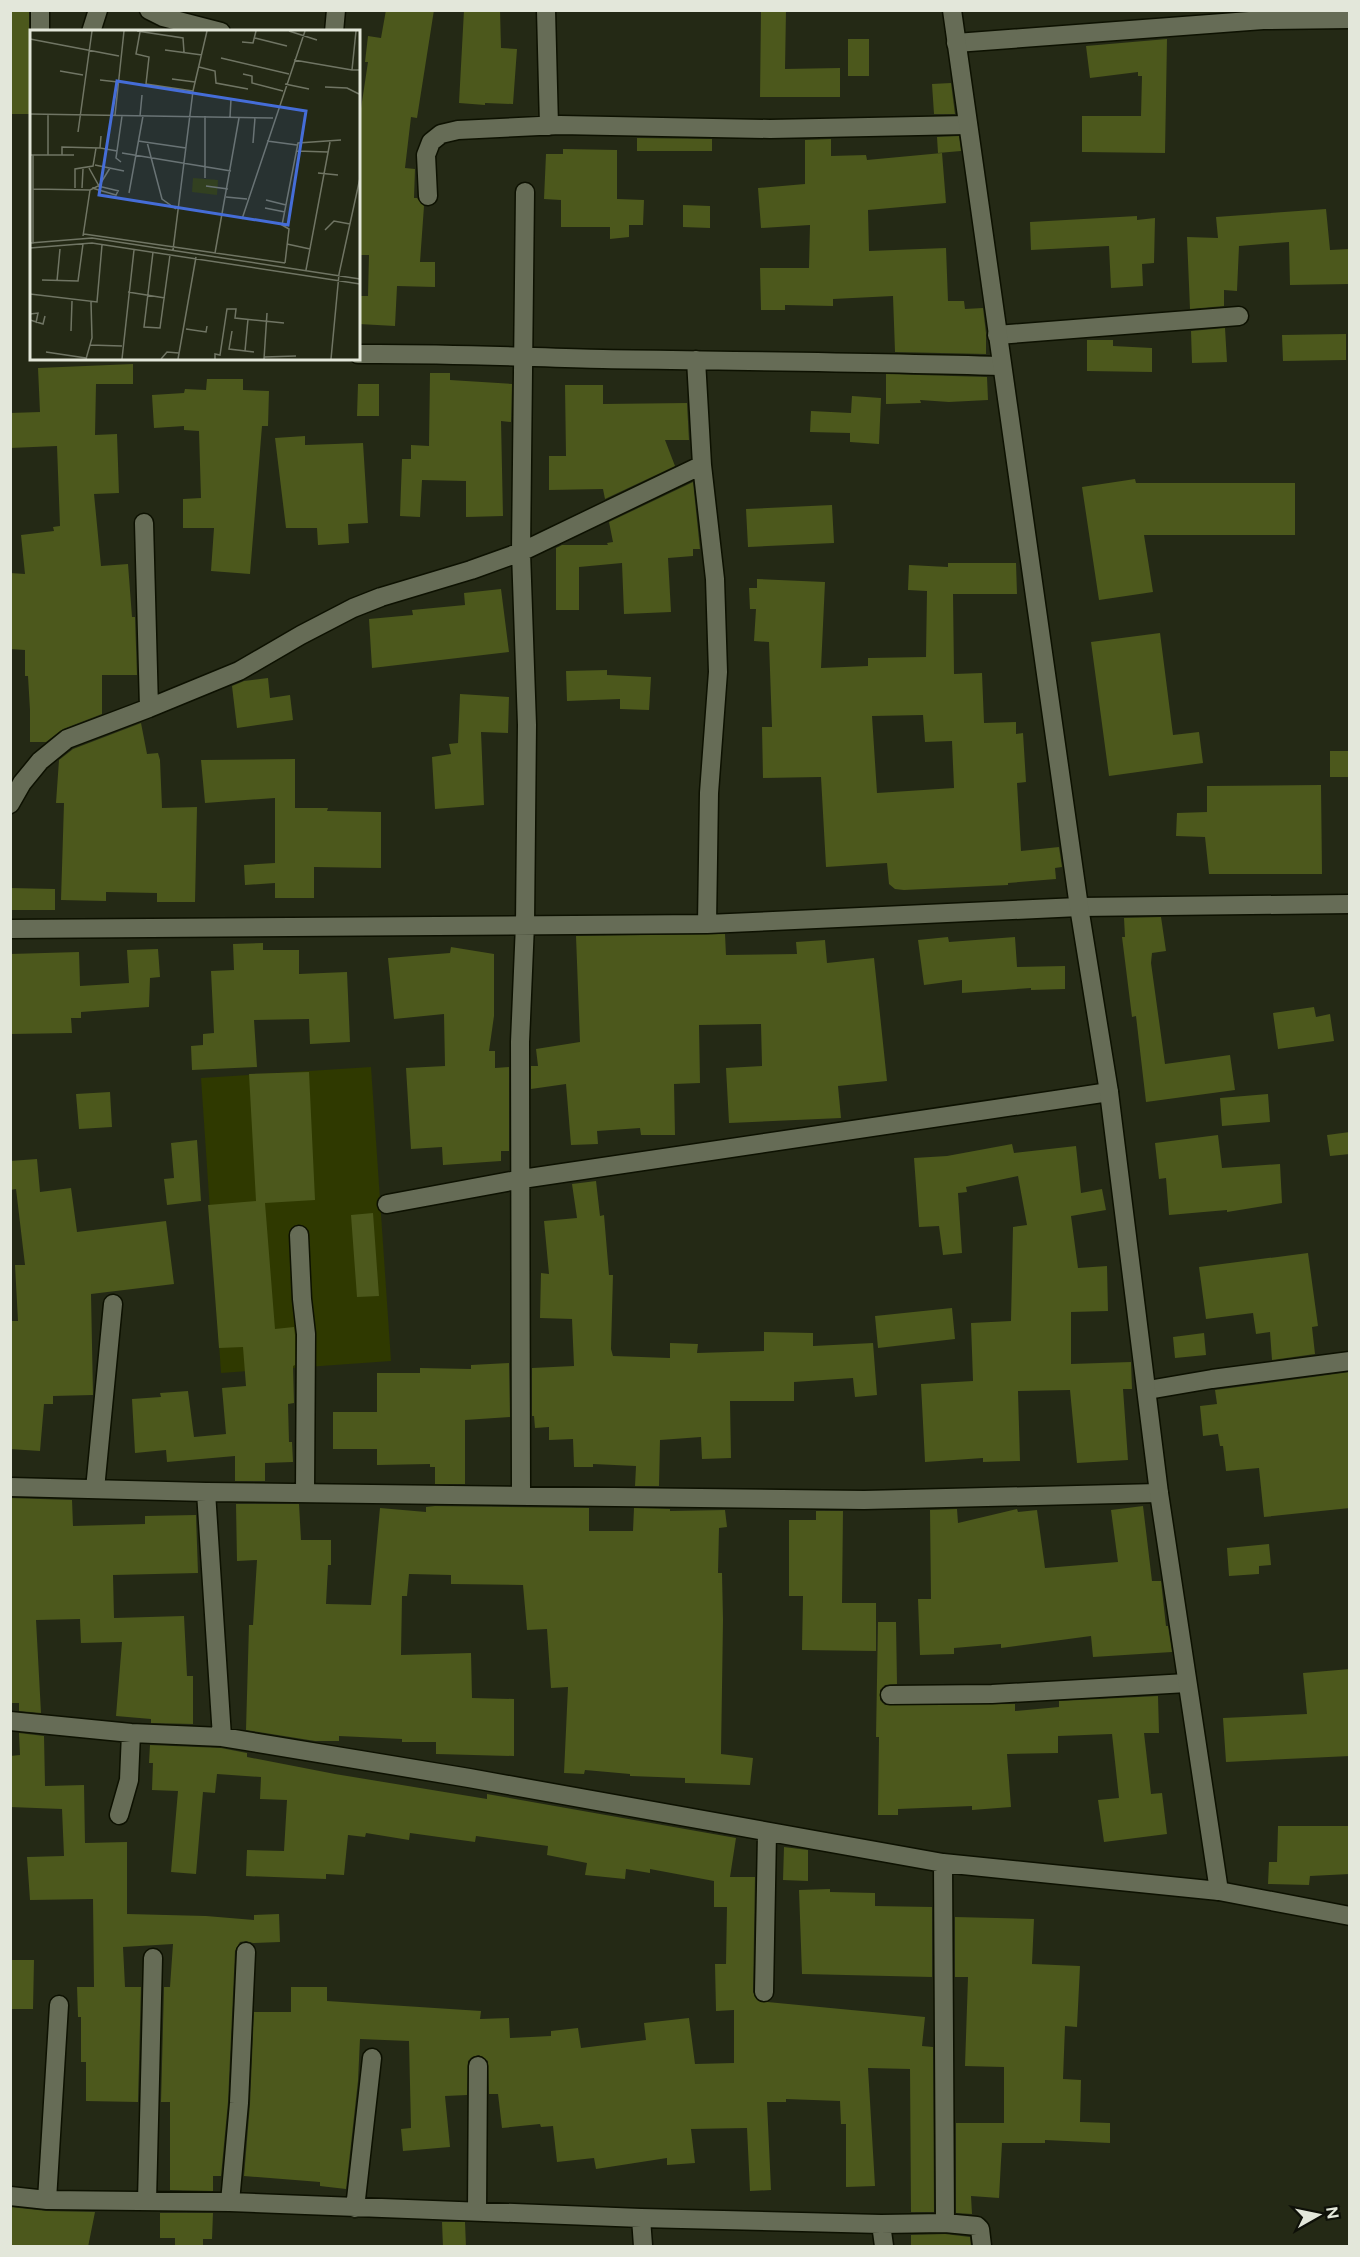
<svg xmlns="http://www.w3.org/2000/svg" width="1360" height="2257" font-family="Figtree,sans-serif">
  <rect width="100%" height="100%" fill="#242915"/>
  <path fill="#2f3900" d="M371,1067L391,1361L221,1373L201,1078Z"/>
  <path fill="#4c581c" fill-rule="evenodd" d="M10,10H29V32L32,39V114H10Z
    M386,10H434L417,118L411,117L405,168L415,169L414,198H417L424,206L420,262H435V287L397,286L395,326L359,324L361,296H368L369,255H359L358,181L361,149L358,148V114L360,115L368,62H365L368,36L381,38Z
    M464,10H500L501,48L517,49L513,104L485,103V105L459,103Z
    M761,10H786L785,69L840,68V97H760Z
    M848,39H869V76H848Z
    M1167,39L1165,153L1082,152V116H1141L1142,76H1138V72L1090,78L1086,46Z
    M951,83L955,114H934L932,84Z
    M959,136L961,151L938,153L937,137Z
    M637,138L712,139V151H637Z
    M831,139V156L866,155L867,160L942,153L946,203L868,210L869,251L946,248L948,301H964L965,309L983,308L986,333V354L895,352L893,296L833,299V306L785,305V310H761L760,268H809L810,225L761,228L758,188L805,184V140Z
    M563,149L617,150V199L644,200L643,225H629V237L610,239V227H561V200L544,199L546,154H563Z
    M683,205L710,206V228L683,227Z
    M1326,209L1330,250L1350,249V284L1290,285L1289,242L1239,246L1237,291L1224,290V306L1190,309L1187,237L1218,238L1216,217Z
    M1137,216V220L1155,218L1154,263L1142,264L1143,286L1111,288L1109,246L1031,250L1030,222Z
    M1225,328L1227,362L1192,363L1191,331Z
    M1346,334V360L1283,361L1282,335Z
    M1087,340H1113V346L1152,348V372L1087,371Z
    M133,364V384H96L95,435L117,434L119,493L94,494L101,566L128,564L132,617H135L137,675H102V714L63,729L46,742H30V710L28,676H25V650L10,649V573L25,574L21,535L54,531L53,527L60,526L57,446L10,448V413L40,412L38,368Z
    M430,373H450V380L512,384L511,422L501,421L503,516L466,517V481L422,480L420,517L400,516L402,459H411V445L429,446Z
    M886,374L987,377L988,400L949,402L920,400L921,403L886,404Z
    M207,379H243V390L269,391L268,426H262L250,574L211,571L214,528H183V499L201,498L199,431L184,430V426L154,428L152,395L184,393L185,389L206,390Z
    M358,384H379V416H357Z
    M565,385H603V404L687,403L689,440H665L675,466L605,499L603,489L549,490V456H566Z
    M852,396L881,398L879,444L850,442V433L810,432L811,411L851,413Z
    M305,436V445L363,443L368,523L348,524L349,543L318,545L317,528H286L275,438Z
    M1135,479L1136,483H1295V535H1144L1153,592L1099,600L1082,487Z
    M693,482L700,549H693V556L668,558L671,612L624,614L622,563L579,567V610H556V548L562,545H608L607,543L613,542L609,522Z
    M832,505L834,543L748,547L746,509Z
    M948,563H1016L1017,594H953L954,674L982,673L984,723L1016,722V734L1023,733L1026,782L1017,783L1021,851L1059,847L1062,867L1055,868L1056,879L1008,883V885L904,890L895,889L889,884L887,863L826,867L821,777L763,778L762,727H772L769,642L754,641L756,609H750L749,588H757V579L825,582L821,668L868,666V658L926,657L927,591L908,590L909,565L948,567ZM923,715L925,742L952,741L954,788L877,793L872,716Z
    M501,589L509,652L372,668L369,619L413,615L412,610L465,605L464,593Z
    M1160,633L1173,735L1199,732L1203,763L1109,776L1091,642Z
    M607,670V675L651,677L649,710L620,709V699L567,701L566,671Z
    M268,678L270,698L290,695L293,720L237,728L232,686L244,681Z
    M460,694L509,697L508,733L481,732L484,805L435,809L432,757L451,754L449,744L458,743Z
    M141,723L147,754L158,753L160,760L162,808L197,807L195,902H157V893L106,892V901L61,900L64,803H56L59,760L73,749Z
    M1330,751H1350V777H1330Z
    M295,759V808H328L327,811L381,812V868L314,867V898H275V883L245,885L244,865L275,863V798L205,803L201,760Z
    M1321,785L1322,874H1209L1205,837L1176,836L1177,813L1207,812V786Z
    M10,888L55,889V910H10Z
    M1161,917L1166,951L1152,953L1151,963L1165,1064L1230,1055L1235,1090L1146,1102L1136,1016L1132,1017L1122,937H1125L1124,918Z
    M725,934L726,955L797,954L796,942L825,940L827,963L874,958L887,1081L838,1086L841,1118L729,1123L726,1068L762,1066L761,1024L699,1025L700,1083L674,1084L675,1135H641L640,1128L597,1131L598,1144L571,1145L566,1084L531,1089V1066H538L536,1049L580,1042L576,936Z
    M948,937L949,942L1015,937L1017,967L1065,966V989L1031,990V988L962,993V980L924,985L918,940Z
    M263,943V950H299V974L347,972L350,1042L310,1044L309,1019L254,1020L257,1067L192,1070L191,1046L203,1045V1034L214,1033L211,971L234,970L233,944Z
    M451,947L494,954V1016L489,1051H495V1068L509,1067V1151H501V1161L443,1165L442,1147L411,1149L406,1068L445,1066L444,1014L394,1019L388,958L450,953Z
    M158,949L160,977L150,978L149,1007L81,1012V1018H71L72,1033L10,1034V954L79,952L80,986L129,983L127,950Z
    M1314,1007L1316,1017L1330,1014L1334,1041L1278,1049L1273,1013Z
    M309,1072L315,1200L265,1203L275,1329L294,1327L295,1335V1365L293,1366L294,1403L288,1404L289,1442H292L293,1462L265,1463V1481H235V1456L167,1462L166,1450L135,1453L132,1399L161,1397L160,1393L188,1391L194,1437L226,1434L222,1388L246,1386L243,1347L219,1348L208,1205L256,1201L249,1074Z
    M110,1092L112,1127L79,1129L76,1094Z
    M1268,1094L1270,1122L1222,1126L1220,1098Z
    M1350,1132V1154L1330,1156L1327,1135Z
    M1218,1135L1222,1168L1280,1164L1282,1203L1227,1212V1210L1169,1215L1166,1178L1159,1179L1155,1143Z
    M197,1140L201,1201L167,1205L164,1179L174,1178L171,1143Z
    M1012,1144L1014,1153L1076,1146L1081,1193L1102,1189L1106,1210L1071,1216L1078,1268L1107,1266L1108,1311L1071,1312V1364L1131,1362L1132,1389H1123L1128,1460L1077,1463L1070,1390L1018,1391L1020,1461L983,1462V1458L925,1462L921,1384L973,1381L971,1323L1011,1321L1013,1227L1027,1225L1018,1176L966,1187L967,1192L958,1193L962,1253L943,1255L939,1226L919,1227L914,1158L947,1156Z
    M37,1159L40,1192L71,1188L77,1232L166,1221L174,1284L91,1294L93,1395L53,1396V1404H44L40,1451L10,1449V1321H18L15,1265H25L16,1189L10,1190V1161Z
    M596,1181L600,1216L604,1215L609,1275H613L611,1349L613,1356L670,1358V1343L698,1344L697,1353L764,1351V1332L813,1333V1346L873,1343L877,1395L855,1397L853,1378L794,1382V1401H730L731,1458L702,1459L701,1437L660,1440L659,1486H635L636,1466L593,1464V1467H574L573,1439L549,1440V1427L535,1428L534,1416H532V1368L574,1366L572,1319L540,1318L541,1273L549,1274L544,1221L577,1218L572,1184Z
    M373,1213L379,1296L357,1297L351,1215Z
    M1308,1253L1318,1326L1312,1327L1315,1354L1272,1360L1270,1332L1256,1334L1253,1313L1206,1319L1199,1267Z
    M952,1308L955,1339L878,1348L875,1316Z
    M1204,1333L1206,1355L1175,1358L1173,1337Z
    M509,1363L510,1417L465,1420V1484H435V1467H430V1464L377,1465V1449H333V1412H377V1373H420V1368L471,1369V1365Z
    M1350,1372V1508L1264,1517L1259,1468L1226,1471L1223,1446H1220L1218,1434L1203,1436L1200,1406L1217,1404L1215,1390Z
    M10,1498L72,1500L73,1526L145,1524V1516L196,1515L198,1573L113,1575L114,1618L184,1616L187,1676H193V1724L151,1723V1719L116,1716L122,1642L81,1643L80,1619L36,1620L41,1713L19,1711V1703H10Z
    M236,1504H299L301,1540H331V1565H328L326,1604L371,1605L380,1508L426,1512V1507L435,1506L589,1508V1531H633L634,1508L670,1509V1511L725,1510L727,1527L719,1528L718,1573H722L723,1620L721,1754L753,1758L750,1785L685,1783V1778L630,1776V1774L585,1770L584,1774L564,1773L568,1687L551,1688L547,1629L527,1630L523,1585L451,1584V1575L409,1574L407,1596H402L401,1655L471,1653L472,1698L514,1699V1756L436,1754V1742H402V1739L339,1736V1741H315L246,1730L249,1625H253L257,1560L237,1561Z
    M1143,1506L1152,1581H1161L1166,1626H1168L1172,1652L1093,1657L1091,1636L1001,1648V1644L954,1648V1654L920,1655L918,1599H931L930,1510L957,1509L958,1523L1017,1509L1018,1512L1037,1510L1045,1568L1118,1562L1111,1510Z
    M816,1511H843L842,1603H876V1651L802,1650L803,1596H789V1520H816Z
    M1269,1544L1271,1565L1259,1566V1574L1229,1576L1227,1548Z
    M878,1622H896L897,1684L885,1685L880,1690V1700L885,1705L1015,1704V1711L1059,1707V1701L1158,1696L1159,1733H1144L1151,1794L1162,1793L1167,1834L1104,1842L1098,1800L1119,1798L1112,1734L1058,1736V1753L1007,1754L1011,1807L972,1810V1806L898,1809V1815H878L879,1737H876Z
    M1350,1669V1756L1226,1762L1223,1718L1307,1714L1303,1673Z
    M19,1733L44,1736L45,1786L84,1785L85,1843L127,1842V1914L206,1916L254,1920V1915L279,1914L280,1942L253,1943L246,1941L240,1942L235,1951L228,2102L221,2176H213V2191L170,2190V2102H161L164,1987H170L173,1944L123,1947L125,1987H141L138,2102L86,2101V2062H81V2017H78L77,1987H94L93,1899L30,1900L27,1857L64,1856L62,1809L10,1807V1756L20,1755Z
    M150,1745L221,1748L247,1753V1757L335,1774L487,1799V1794L736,1838L730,1877H755L753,1992L758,2001L925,2017L922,2046L933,2047L934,2212H911L910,2069L868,2068L875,2186L846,2187V2124H841L840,2101L786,2099V2102H767L771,2190L750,2191L747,2128L691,2129L695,2163L667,2165V2158L596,2169L594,2158L557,2162L553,2126L541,2127L540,2124L502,2128L498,2094H489L488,2061L479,2055L472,2057L468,2061L467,2095L445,2096L450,2147L403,2151L401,2129L411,2128L409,2041L360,2039L358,2081L346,2189L320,2186V2182L244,2176L250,2104L254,2012H291V1987H327V2001L481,2011L480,2019L509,2018L510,2038L551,2036V2031L578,2028L581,2048L646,2040L644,2023L689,2018L695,2064L734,2063V2010L716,2011L715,1964H726L727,1907H714V1881L650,1869V1873L626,1869L625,1879L585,1875L587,1863L547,1855L548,1846L476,1836L475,1842L410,1833L409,1840L366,1833L365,1837L348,1835L344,1875L326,1874V1879L246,1876L247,1850L284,1851L287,1800L260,1799L261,1777L217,1774L215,1793L203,1792L196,1874L171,1872L178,1791L152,1790L153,1763H149Z
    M1278,1826H1350V1874L1310,1876L1309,1885L1268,1884L1269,1862H1277Z
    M784,1847L808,1850V1881L783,1880Z
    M830,1889V1892L875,1893V1906L932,1907V1977L802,1974L799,1890Z
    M955,1917L1034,1919L1032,1964L1080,1966L1077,2027L1065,2026L1063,2079L1081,2080L1080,2122L1110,2123V2143L1045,2140V2143H1002L999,2198L971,2196L972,2214L956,2213V2123H1004V2067L965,2066L968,1977H955Z
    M10,1960H34L33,2009H10Z
    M10,2207L47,2211L95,2212L88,2247H10Z
    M160,2213H213L212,2239H203V2247H175V2238H160Z
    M442,2222H465L466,2247H443Z
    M945,2234L970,2237L971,2247H911V2235Z"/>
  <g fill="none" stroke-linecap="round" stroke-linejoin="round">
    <g stroke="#0d1101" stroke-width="21">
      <path id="street" d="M149,10L163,17L221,32
        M546,10L549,126
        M40,32V10
        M91,32L98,10
        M334,32L336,10
        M956,43L1263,20L1350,19
        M428,196L426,155L431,142L441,134L458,130L560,125L770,129L968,125
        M997,335L1239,316
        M358,354C440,353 522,357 603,359C736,361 869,362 1002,366
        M696,360L702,465L715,579L718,672L709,793L707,924
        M144,523L149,708
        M10,804L22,783L40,761L67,739L149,708L239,671L301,635L353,608L381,597L471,570L521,552L702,465
        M10,929L707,924L1079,907L1350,904
        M387,1204L522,1179L1109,1092
        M299,1235L302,1299L306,1334L305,1491
        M1148,1390L1212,1379L1350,1361
        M10,1487L206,1492L864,1500L1159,1493
        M95,1489L113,1304
        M206,1492L222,1737
        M521,1495L520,1042L525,924L527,725L521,552L525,192
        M890,1695L992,1694L1187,1683
        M10,1721L131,1733L222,1737L469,1778L943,1863L1219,1891
        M119,1815L129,1780L131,1733
        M943,1863L945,2223
        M764,1992L767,1833
        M10,2196L47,2200L230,2202L641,2218L881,2224L945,2223L977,2226L980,2229L982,2246
        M47,2200L59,2005
        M147,2201L153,1958
        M230,2202L239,2103L246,1952
        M355,2208L372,2058
        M477,2212L478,2066
        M641,2218L643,2246
        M881,2224L884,2246"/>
    </g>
    <g stroke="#0d1101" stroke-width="21">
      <path id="secondary" d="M952,10L1079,907L1109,1092L1159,1493L1219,1891L1350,1916"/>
    </g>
    <use href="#street" stroke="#666c56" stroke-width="18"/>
    <use href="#secondary" stroke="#666c56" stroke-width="18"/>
  </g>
  <g transform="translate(30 30)">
    <rect width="330" height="330" fill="#242915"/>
    <path d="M163,148L188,150L187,165L162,162Z" fill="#2f3900"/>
    <path fill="none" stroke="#707564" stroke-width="1.5" d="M107,1L153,8L154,22M259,1L287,10M326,1L322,40H330M110,2L106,24L119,27L116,54L163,61M225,8L257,16M0,9L89,26M212,12L223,13L226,1M135,20L172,25M191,28L259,44M264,30L322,40M169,37L185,41L186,53L218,59M30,41L53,45M213,44L222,46V53L253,61M142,49L165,52M70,50L88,52M255,54L279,59M295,57L317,58L329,64M330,57V133M0,84L243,88M85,85L94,1M110,86L112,65M200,87L201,69M48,102L62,1M71,106L70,118L87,121M108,111L156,118M237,111L267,115M117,112L132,169L146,179M223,113L225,88M267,121L298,122M92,123L201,141M0,125H44M18,125V84M32,125V117L70,118M91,132L86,128L92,86M65,135L94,141M59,138L69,156L80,138M288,143L308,145M175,148V86M176,156L198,159M45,158V139L63,136L66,118M52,158L53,139M62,158L86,165L88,161M3,159L60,160L68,156L89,161M99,163L113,86M196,167L217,169M236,170L256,175M235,178L255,182M212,189L275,1M295,200L304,191L320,194M54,204L255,233M53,206L60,160M0,213L62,208L330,249M3,214V125M257,214L280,219M0,218L62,213L330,254M143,220L163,61L177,1M123,222L114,297L130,298L140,225M185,223L209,88M255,233L259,199L252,195L268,113L311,110M276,240L300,112M12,250L48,251L53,214M27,251L30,219M98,262L135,268M0,264L67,272L72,215M0,284L8,283L6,293M0,290L13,294L15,286M156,299L176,302L177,296M41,301L42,271M202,301L199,319L224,322M60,315L92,316M215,321L218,289M16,322L56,328M234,327L266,326M56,329L62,308L61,272M92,329L104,220M131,329L137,322L149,323M148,329L166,227M185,329V324L190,325L197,279H206L205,288L254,293M234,329L237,283M301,329L309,244L330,148"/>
    <path fill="#456dd8" fill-opacity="0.15" stroke="#456dd8" stroke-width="3" d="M87,51L276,81L258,195L69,165Z"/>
    <rect width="330" height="330" fill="none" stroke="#e3e7da" stroke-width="3"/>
  </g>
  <rect width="1360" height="2257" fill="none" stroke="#e3e7da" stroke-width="24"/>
  <g transform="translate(1318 2215) rotate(81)" stroke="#0e1008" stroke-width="4.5" paint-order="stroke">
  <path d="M0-4.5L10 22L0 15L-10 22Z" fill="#e3e7da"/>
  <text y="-9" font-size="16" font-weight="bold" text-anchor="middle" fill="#e3e7da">N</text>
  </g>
</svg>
